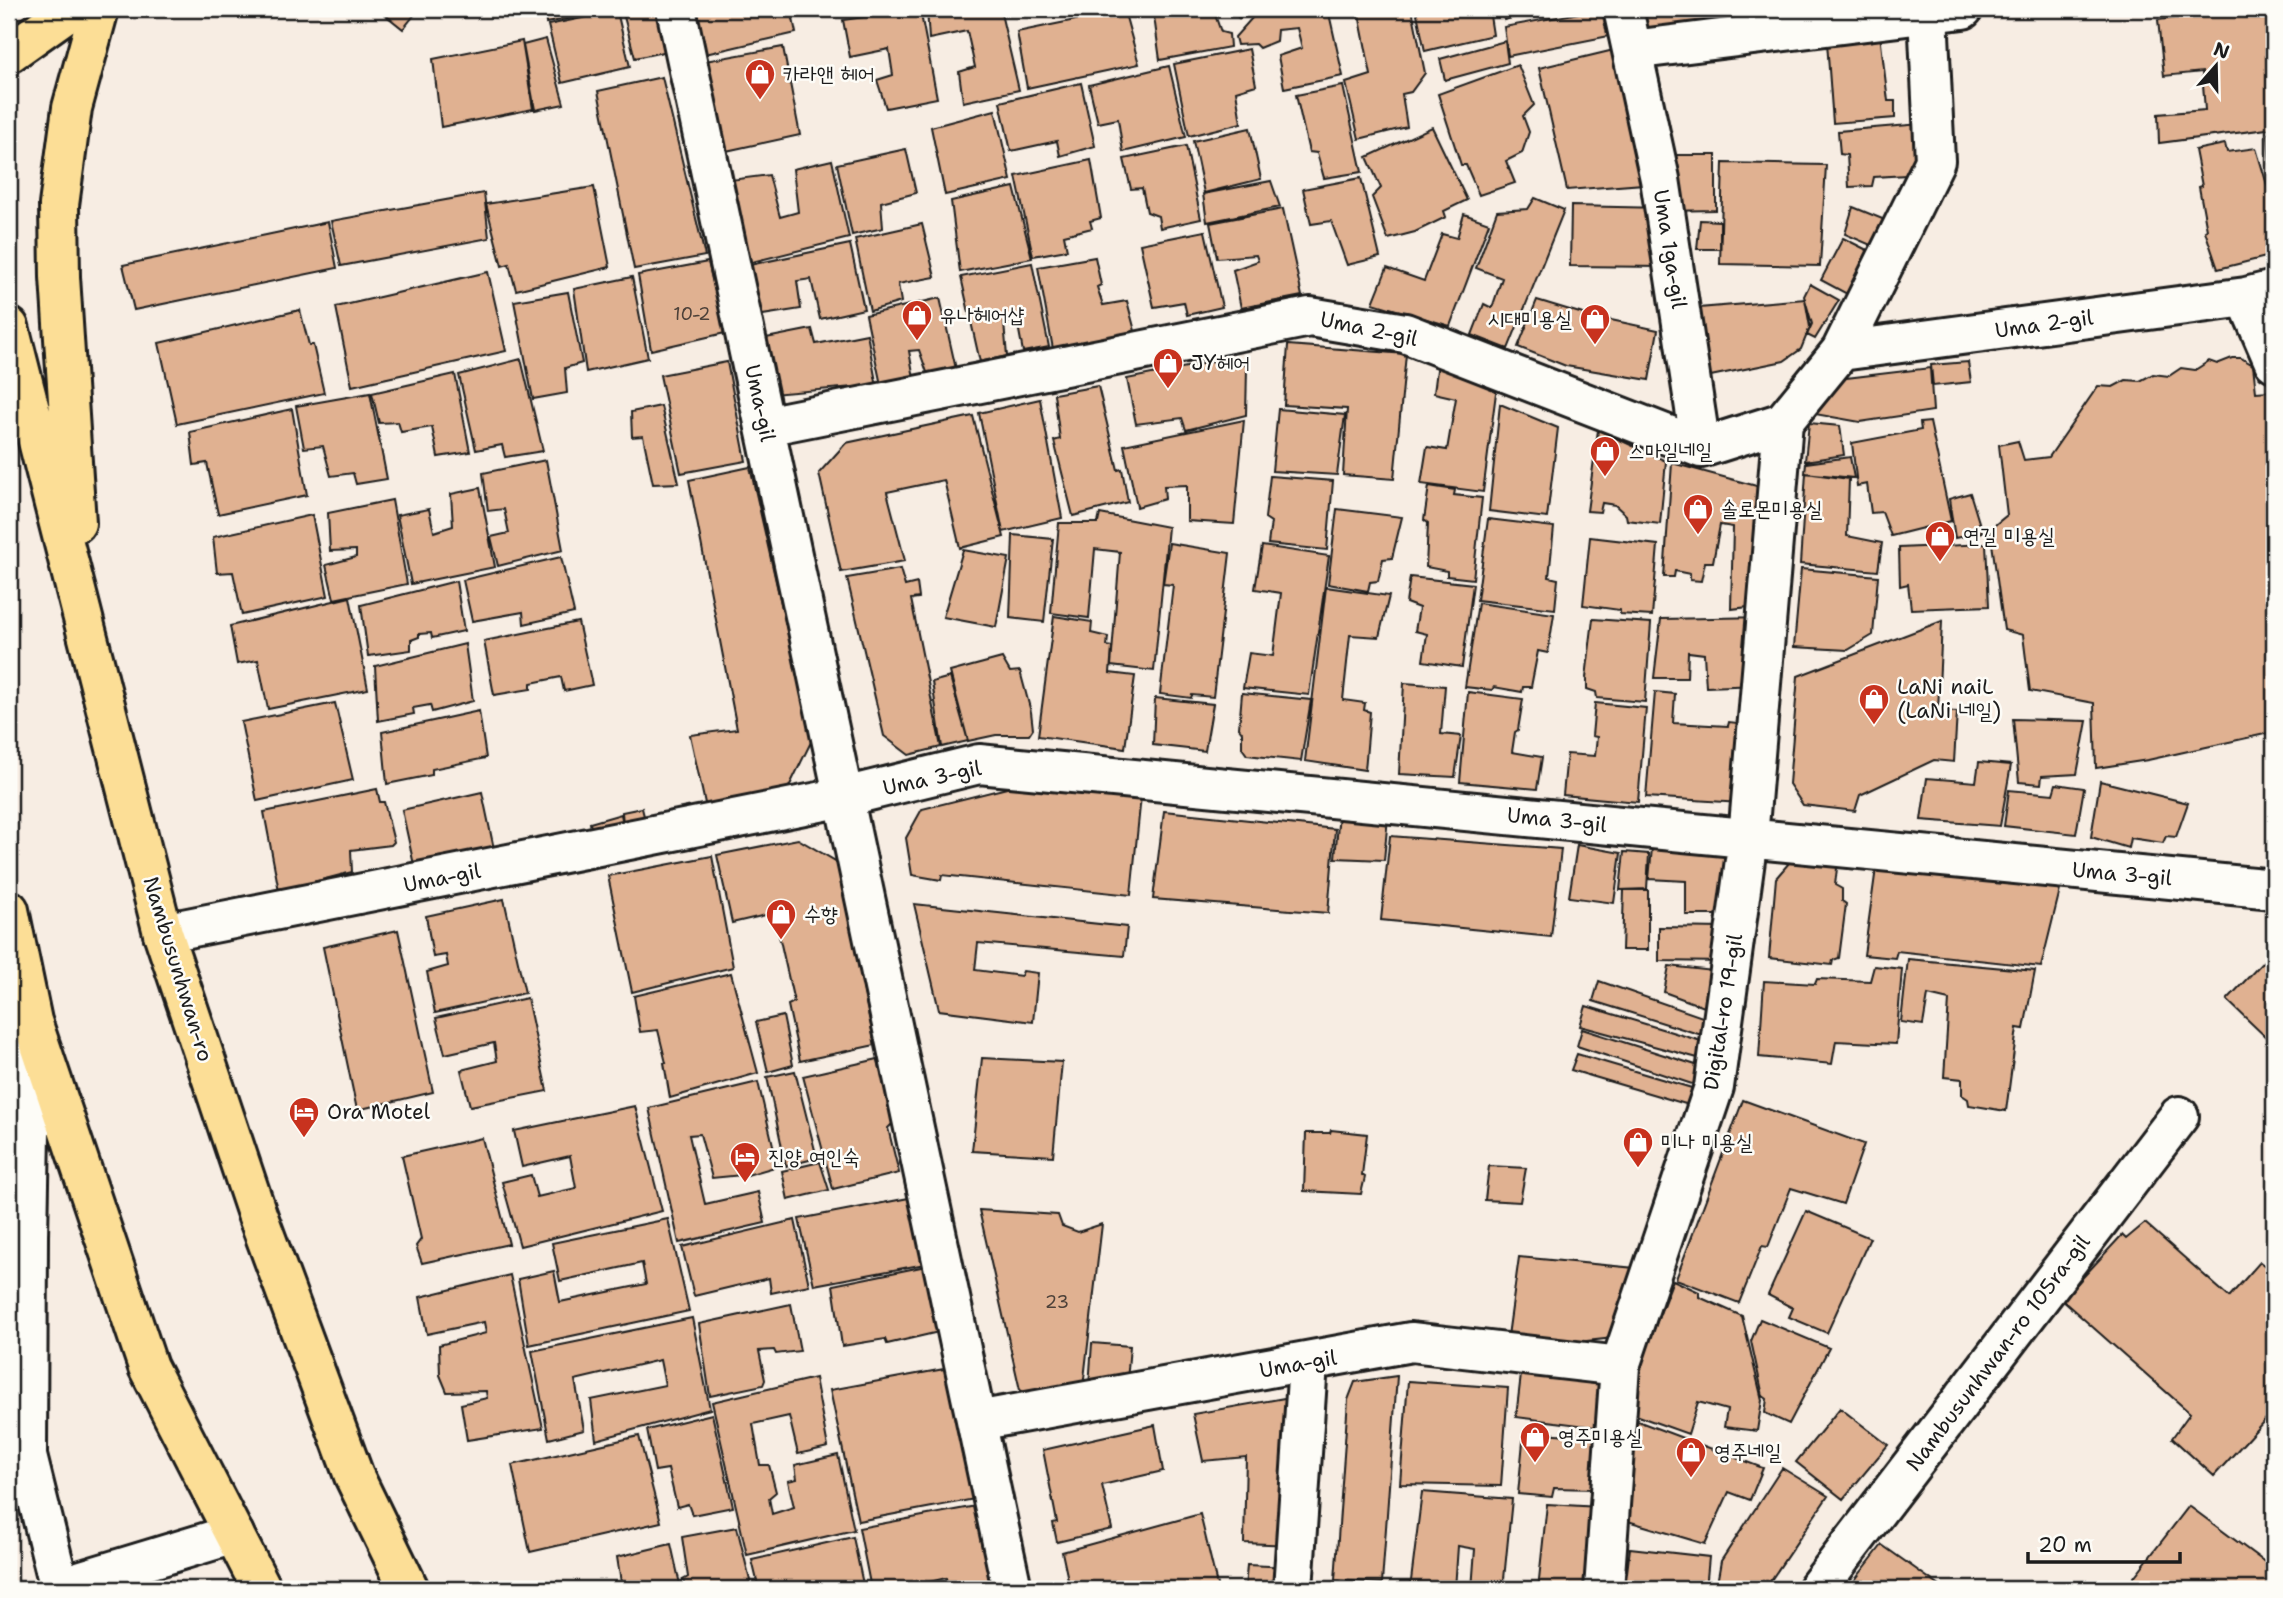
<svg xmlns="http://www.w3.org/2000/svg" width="2283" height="1598" font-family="'Shantell Sans','Poor Story',sans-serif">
  <rect width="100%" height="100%" fill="#f7ede3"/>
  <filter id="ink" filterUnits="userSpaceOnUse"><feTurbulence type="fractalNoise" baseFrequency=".0143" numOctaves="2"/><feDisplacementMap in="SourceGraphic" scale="14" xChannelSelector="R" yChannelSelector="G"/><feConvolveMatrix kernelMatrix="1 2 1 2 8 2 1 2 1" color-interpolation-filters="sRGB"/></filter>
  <g filter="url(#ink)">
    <path fill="#e0b191" stroke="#1c1c1c" stroke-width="2" d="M378,9H419L403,29Z
      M544,9H618L546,23Z
      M622,9H658L668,51L635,58Z
      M692,9H791L796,33L701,55Z
      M838,9H875L839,15Z
      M920,9L937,98L886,108L877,80L893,75L889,49L850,57L843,20Z
      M927,9H1000L1019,90L963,102L959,72L975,67L967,31L929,39Z
      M1153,9H1213L1221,32L1229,34L1230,47L1160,60Z
      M1229,9H1248L1239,18Z
      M1260,9H1328L1343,76L1284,88L1278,56L1302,48L1297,28L1277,30L1276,41L1259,48L1255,44L1237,45L1235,37Z
      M1358,9H1412L1425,73L1411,92L1402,94L1407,127L1359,139L1346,83L1371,75Z
      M1416,9H1489L1493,35L1425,51Z
      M1501,9H1547L1504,20Z
      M1585,9H1619L1624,33L1508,56L1504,27L1585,12Z
      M1637,9H1803L1804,20L1642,43Z
      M2246,9H2274V128L2159,143L2158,114L2205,110L2202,72L2164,76L2158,20Z
      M1124,10L1139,64L1027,88L1017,32Z
      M617,11L630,67L562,83L548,25Z
      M1879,26L1888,101H1895V118L1833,123L1826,29Z
      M546,39L564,104L535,110L523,45Z
      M522,41L533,109L441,127L433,59Z
      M1505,41L1508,63L1445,80L1440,59Z
      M783,47L800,135L726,151L705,61Z
      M1249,49L1256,85L1236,91L1241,123L1189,136L1174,64Z
      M1618,49L1643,184L1567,190L1539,68Z
      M1518,65L1534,105L1523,116L1529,132L1522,153L1506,161L1515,183L1479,195L1466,165H1461L1438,94Z
      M1169,66L1186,137L1123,152L1118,119L1098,123L1089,85Z
      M662,77L705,256L634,269L598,91Z
      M1081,83L1095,146L1060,156L1057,141L1011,151L1000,102Z
      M1343,86L1362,172L1324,178L1317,153L1309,152L1296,95Z
      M995,110L1011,180L945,195L931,127Z
      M1921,124L1923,174L1874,177L1872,186L1849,187L1847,155L1840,154L1838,131Z
      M1432,127L1467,200L1444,211L1446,217L1415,232L1388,239L1372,197L1381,188L1367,157Z
      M1250,128L1261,179L1204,193L1193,141Z
      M2274,133V172L2270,170L2268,134Z
      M2225,144L2227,152L2256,148L2274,208V255L2218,269L2205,231L2207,230L2199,187L2202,186L2195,150Z
      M1186,146L1201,219L1160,228L1158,216L1147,212L1142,188L1131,189L1124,159Z
      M906,149L916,193L881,202L883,228L852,235L837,164Z
      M1663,155H1716V210L1665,211Z
      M832,160L849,238L744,264L730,180L769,175L780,217L798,212L793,169Z
      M1091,160L1101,218L1090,221L1092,228L1064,235L1067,250L1033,256L1016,176Z
      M1723,163L1826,165L1820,266L1720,264Z
      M1361,178L1380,257L1347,265L1331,221L1311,224L1303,189Z
      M1271,181L1280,207L1207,222L1203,194Z
      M594,187L610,267L516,290L509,264L502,266L486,204Z
      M1014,187L1032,258L960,272L951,201Z
      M484,193L489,238L341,266L331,221Z
      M1535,198L1564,210L1508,349L1472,335L1484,304L1492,308L1502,278L1476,268L1497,211L1528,209Z
      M1571,206L1663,208V267L1570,266Z
      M1853,207L1885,220L1873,246L1845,234Z
      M1283,209L1302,296L1241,308L1233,270L1258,261L1256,255L1217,258L1210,223Z
      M1464,214L1489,223L1450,326L1373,303L1387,268L1424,281L1442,234L1457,238Z
      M1700,220L1720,221V249H1697Z
      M328,222L337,268L134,310L123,265Z
      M922,224L935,277L898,284L901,302L870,311L855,239Z
      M1205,231L1222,307L1187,315L1184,302L1154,307L1140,244Z
      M1843,238L1871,252L1847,294L1821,280Z
      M850,244L864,309L820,319L811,279L797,281L801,309L756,316L745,266Z
      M1095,257L1101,285L1097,287L1103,305L1127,301L1135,331L1053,349L1038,267Z
      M708,262L725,333L651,350L638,275Z
      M1032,263L1049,347L1023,352L1017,320L1004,323L1007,356L980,362L961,277Z
      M488,272L506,351L352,386L336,307Z
      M632,277L648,358L586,372L574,289Z
      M1810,284L1839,300L1815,339L1807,335L1812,324L1804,296Z
      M568,292L582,363L565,368L567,393L533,399L514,301Z
      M940,298L956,369L928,375L919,350L909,351L914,378L881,385L866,315Z
      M1805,299L1810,327L1801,349L1784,361L1691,380L1687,309Z
      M1537,300L1583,314L1658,330L1649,380L1566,366L1518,347Z
      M300,310L309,345H313L324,393L177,424L159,343Z
      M812,329L816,344L867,334L877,387L854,391L853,387L772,394L761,339Z
      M1288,345L1406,354L1394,479L1343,475L1347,409L1284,405Z
      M1439,354L1499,370L1483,492L1421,484L1427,447L1447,450L1456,398L1434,393Z
      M1236,357L1247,367L1246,415L1186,430L1182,418L1136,424L1127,379Z
      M2232,358H2241L2253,365L2256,392L2269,391L2274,415V732L2148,760L2096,768L2094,703L2030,691L2023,635L2004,630L1990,529L2007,515L1999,445L2018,441L2024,460L2049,457L2098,386L2113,387L2126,380L2140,381L2153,374L2169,376L2181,368L2195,370L2209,361L2217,364Z
      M521,359L543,451L505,457L502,445L476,450L459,375Z
      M727,362L746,461L681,473L660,375Z
      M1968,362L1971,382L1933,386L1931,365Z
      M1930,368L1933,411L1860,422L1815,414L1816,399L1838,379Z
      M455,374L470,452L438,457L432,427L401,432L398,422L379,423L372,393Z
      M1098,386L1118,470L1122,469L1128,502L1073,516L1054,441L1060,439L1054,394Z
      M370,393L387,479L356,484L353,473L331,476L323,446L304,448L296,406Z
      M1040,399L1062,518L1003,532L979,413Z
      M1500,404L1558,428L1547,518L1489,511Z
      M661,406L679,483L653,484L643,436L632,437L631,412Z
      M292,409L307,495L218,514L207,463L194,465L190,432Z
      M1278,409L1345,415L1337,475L1272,471Z
      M973,416L1004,537L960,548L944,480L887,492L905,561L841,572L819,473L846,443Z
      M1244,420L1234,524L1187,521V485L1164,486L1165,499L1137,507L1124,445Z
      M1930,422L1951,521L1891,536L1882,512L1871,513L1867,484L1857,486L1852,443L1921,430L1920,423Z
      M1809,423L1840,426L1844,455L1805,461Z
      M1598,430L1666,461L1660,524L1627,520L1626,515L1615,505L1602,503L1600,512L1587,511Z
      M1850,457L1854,478L1805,473L1806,463Z
      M546,460L563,550L498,566L491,537L509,533L504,509L488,511L483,473Z
      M1672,463L1775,491L1765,605L1731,609L1733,527L1720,525L1713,562H1705L1701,581L1690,580V574L1675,571L1674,577H1664Z
      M750,467L812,740L787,791L706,808L690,735L737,729L689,480Z
      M1806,473L1849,479L1847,536L1882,543L1878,571L1800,564Z
      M1270,476L1333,481L1327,550L1268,544L1271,522L1265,518Z
      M1429,486L1455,490L1454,495L1482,498L1473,579L1447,576V571L1426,567L1428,523L1424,520Z
      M480,488L495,567L411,584L397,515L429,509L434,532L453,526L451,494Z
      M1970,493L1982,532L1955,538L1949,499Z
      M392,500L407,584L334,599L326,565L356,557V550L330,551L328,513Z
      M1337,509L1402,517L1392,558L1383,559L1378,581L1370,582L1368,591L1328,584Z
      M1100,514L1168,527L1154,671L1111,666L1120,552L1095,549L1089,618L1051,613L1059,523H1098Z
      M312,515L328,596L242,615L233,572L217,573L213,537Z
      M1488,519L1554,527L1549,577L1558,579L1555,609L1477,600Z
      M1013,535L1053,539L1044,622L1010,618Z
      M1590,537L1658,545L1652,616L1620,614V610L1583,605Z
      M1169,543L1230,553L1213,697L1192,695L1191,698L1160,694L1173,585L1163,584Z
      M1986,544L1989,606L1911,609L1908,584L1900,586L1899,548Z
      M1262,546L1329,556L1309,695L1243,688L1249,653L1273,656L1281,593L1255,589Z
      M963,550L1009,558L996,627L943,617Z
      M561,557L574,613L524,624L523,612L472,621L463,580Z
      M900,569L905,586L917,583L919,598L911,599L941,747L909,755L884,736L847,578Z
      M1801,569L1878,576L1873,635L1848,650L1794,647Z
      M1410,577L1473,584L1462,667L1423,661L1427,634L1415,631L1419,608L1406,603Z
      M456,581L464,631L432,638L431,633L419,634V637L411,640V650L368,656L361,605Z
      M1326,587L1389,596L1379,637L1350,635L1343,700L1365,703L1364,710L1370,712L1365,770L1305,761Z
      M350,597L368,689L268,709L258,660L237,664L230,626Z
      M1478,603L1554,614L1548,653L1538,651L1531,687H1523L1522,692L1494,687L1492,690L1465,687Z
      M1054,616L1092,622L1091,633L1108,637L1107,646L1112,647L1110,673L1135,676L1125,748L1038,736Z
      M1765,617L1760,685L1706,687L1704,654L1688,652L1687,678H1654L1661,619Z
      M1593,619L1651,623L1645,702L1597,698L1596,692L1587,689V679L1586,678Z
      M1942,621L1938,711L1957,712L1954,762L1934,760L1860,795L1855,811L1803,805L1789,784L1798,676Z
      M578,622L592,685L564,691L561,677L531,683V689L494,695L484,641Z
      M465,644L473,701L432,712L430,705L413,708L414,714L378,721L375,666Z
      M1002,658L1010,672L1020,671L1031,712L1033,729L1029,735H996L968,741L950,672Z
      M950,677L968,741L942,747L932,682Z
      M1404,683L1445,686L1441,734L1461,736L1455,777L1399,774Z
      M1468,692L1523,699L1518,730L1515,732L1512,752L1542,757L1537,789L1460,782Z
      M1655,692L1675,694L1673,723L1728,726L1729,722L1756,725L1741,803L1646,797Z
      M1242,693L1311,700L1301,761L1247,755L1242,748V732L1239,728Z
      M1155,698L1213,704L1205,751L1153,745Z
      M335,703L353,780L257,801L241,722Z
      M1595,703L1646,708L1638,802L1563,795L1567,754L1595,756L1597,737L1592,736Z
      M479,711L486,758L432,769V775L387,784L382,732Z
      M2013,719L2087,721L2077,774L2042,776L2041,784L2019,782Z
      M1979,762L2011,765L2000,826L1921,820L1927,778L1976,782Z
      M2100,781L2188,803L2176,837L2166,836L2163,843L2130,838L2128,848L2091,837Z
      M2056,784L2084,788L2076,834L2004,826L2009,790L2053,794Z
      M1019,785L1141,796L1131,895L942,875L941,880L912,875L906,838L922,809Z
      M377,789L380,802H384L394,842L391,845L351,850L352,872L279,891L264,812Z
      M482,792L494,849L414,865L402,810Z
      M642,808L645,820L623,824L622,812Z
      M1164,811L1335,829L1328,913L1153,899Z
      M1339,813L1388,817L1384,860L1335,858Z
      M621,814L623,824L592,832L590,823Z
      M1390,836L1561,849L1551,937L1381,920Z
      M798,839L837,862L875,1045L800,1061L788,1005L794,1002L774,913L732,923L717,855Z
      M1577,845L1621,853L1614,903L1569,897Z
      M1652,848L1730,855L1725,915H1686V881L1649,879Z
      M1624,852L1649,854L1647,889L1620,890Z
      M712,856L733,967L632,992L608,876Z
      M1795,856L1838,860L1835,885L1842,889V901L1846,904L1839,958L1833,960L1832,965L1769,958L1776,878Z
      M1876,868L2061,886L2041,967L1897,951L1895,958L1864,955Z
      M1624,890H1648V950H1622Z
      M504,899L525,993L435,1013L427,972L448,966L446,955L433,957L426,916Z
      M914,904L1127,927L1124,956L978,943L975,970L1021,976L1023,971L1038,973L1033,1022L939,1010Z
      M1659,927L1725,928L1723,962L1659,961Z
      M398,930L433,1092L357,1110L323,947Z
      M2274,950V1045L2227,1000Z
      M1908,959L2035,971L2024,1029L2017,1028L2006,1111L1969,1105L1968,1099L1962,1095V1079L1944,1077L1949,1000L1928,995L1923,1025L1901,1022Z
      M1669,966L1723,972L1715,1011L1664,992Z
      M1874,966L1902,969L1896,1044L1836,1041L1832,1064L1759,1057L1764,981L1815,984L1817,979L1870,981Z
      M731,973L758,1073L670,1098L664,1063H666L658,1030L640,1032L634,996Z
      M1599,981L1714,1021L1708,1037L1593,1001Z
      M527,998L547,1091L470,1106L461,1070L497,1061L494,1043L445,1054L436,1018Z
      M1586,1006L1711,1044L1705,1060L1580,1026Z
      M783,1016L793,1065L768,1072L756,1022Z
      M1582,1029L1702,1067L1695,1085L1577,1046Z
      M1577,1054L1695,1089L1689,1105L1571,1070Z
      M982,1058L1062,1062L1053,1156L972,1151Z
      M878,1059L893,1123L888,1128L899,1173L833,1189L803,1076Z
      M795,1071L817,1158L786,1166L767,1077Z
      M758,1082L778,1166L744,1176L742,1175L712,1178L700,1134L689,1135L705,1204L758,1192L765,1223L679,1243L649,1108Z
      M1743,1100L1864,1144L1843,1204L1791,1188L1768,1247L1762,1246L1739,1303L1676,1279Z
      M635,1106L662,1211L520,1246L502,1182L531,1175L537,1197L576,1188L570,1156L522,1167L514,1131Z
      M1331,1130L1367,1134L1362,1175L1365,1177L1361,1194L1304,1191L1306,1133H1330Z
      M482,1138L509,1244L422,1263L416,1246L421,1239L402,1156Z
      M820,1162L829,1190L788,1200L782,1171Z
      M1489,1166L1526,1168L1520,1202L1485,1200Z
      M914,1197L925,1264L814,1285L799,1219Z
      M979,1210L1058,1215L1062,1226L1078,1232L1102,1224L1082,1396L1049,1405L1020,1390Z
      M1806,1211L1870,1238L1827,1333L1789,1317L1793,1308L1768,1295Z
      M668,1219L689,1311L529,1345L518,1279L554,1271L560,1302L646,1284L642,1263L560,1281L552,1243Z
      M795,1220L809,1285L771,1293L769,1278L694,1296L682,1247Z
      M2145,1223L2229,1297L2260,1262L2274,1273V1410L2214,1476L2172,1438L2190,1413L2062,1300L2122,1235L2126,1239Z
      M1519,1257L1635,1268L1614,1338L1568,1343L1508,1336Z
      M926,1266L943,1331L887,1344L885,1339L842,1346L833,1285Z
      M510,1275L543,1428L467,1440L461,1404L487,1398L486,1391L447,1392L440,1375L439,1345L486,1333L484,1322L427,1334L420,1297Z
      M1673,1280L1699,1292V1297L1742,1316L1762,1400L1757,1431L1724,1427L1727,1410L1698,1402L1688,1434L1635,1415L1641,1363Z
      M791,1304L800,1351L776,1354L774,1350L759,1351L765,1380L763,1385L710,1396L699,1324Z
      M692,1318L710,1409L596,1440L591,1400L665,1385L660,1360L575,1380L584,1430L549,1439L532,1351Z
      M1760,1319L1829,1348L1789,1424L1765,1413L1767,1399L1763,1396L1751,1341Z
      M1092,1343L1130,1346L1127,1381L1089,1387Z
      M1523,1358L1608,1383L1602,1428L1516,1417Z
      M955,1367L980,1498L858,1521L830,1390Z
      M1397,1376L1382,1583L1335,1580L1348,1400L1355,1382Z
      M815,1378L828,1447L798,1454L789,1416L753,1424L760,1465H769L776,1492L769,1498L772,1514L794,1507L788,1481L797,1479L795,1465L838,1455L854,1530L747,1555L712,1402Z
      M1408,1381L1508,1388L1501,1486L1400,1484Z
      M1290,1397L1291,1545L1244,1543L1246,1457L1203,1461L1193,1414Z
      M1840,1408L1888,1445L1843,1499L1796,1462Z
      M712,1414L733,1507L692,1515L688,1504L677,1507L668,1469L655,1471L647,1430Z
      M1632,1419L1763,1468L1750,1500L1729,1492L1705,1544L1621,1519Z
      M1155,1425L1163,1471L1102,1485L1112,1529L1057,1542L1053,1523L1057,1522L1043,1450Z
      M1524,1431L1599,1438L1593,1489L1554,1488L1552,1497L1518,1494Z
      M639,1436L661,1522L530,1552L512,1465Z
      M1782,1468L1828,1496L1765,1589H1716L1721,1561Z
      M1422,1492L1512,1499L1503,1589H1472L1475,1549L1458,1546L1455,1589H1410Z
      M992,1503L1010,1589H948L946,1578L909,1587L910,1589H871L859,1528Z
      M1547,1504L1599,1507L1593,1589H1538Z
      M2189,1506L2274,1569V1589H2131L2127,1586Z
      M1200,1514L1218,1589H1070L1062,1552Z
      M737,1527L752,1589H686L683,1580L688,1577L682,1537Z
      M853,1537L864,1589H759L752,1560Z
      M671,1544L681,1589H622L617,1557Z
      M1882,1545L1944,1589H1848Z
      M1630,1548L1709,1557L1706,1589H1625Z
      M1247,1565L1291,1567L1289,1589H1245Z"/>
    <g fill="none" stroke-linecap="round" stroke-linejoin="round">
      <g stroke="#1c1c1c" stroke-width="44">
        <path id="minor" d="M676,9L1012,1589
          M1623,9L1660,179L1701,448
          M1632,50L1963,9
          M2246,297L2274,362
          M1841,351L1935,161L1928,13
          M765,426L1310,317L1405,333L1701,448L1783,422L1841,351L2246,297L2274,290
          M163,933L844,797L979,764L2274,889
          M32,1028L28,1236L27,1456L60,1589
          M977,1421L1411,1342L1620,1366
          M59,1587L234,1534
          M1293,1589L1308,1363
          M1604,1589L1620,1366L1714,1087L1748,838L1783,422
          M1817,1589L2179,1116"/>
      </g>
      <g stroke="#1c1c1c" stroke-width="44">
        <path id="major" d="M9,53L71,9
          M9,327L163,933L257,1214L354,1476L409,1589
          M76,523L60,277L59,205L72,108L99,9
          M9,910L32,1021L148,1367L262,1589"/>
      </g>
      <use href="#minor" stroke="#fdfcf7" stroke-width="38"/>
      <use href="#major" stroke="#fcde96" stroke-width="38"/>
    </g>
  </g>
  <defs>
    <g id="shop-pin" transform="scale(1.575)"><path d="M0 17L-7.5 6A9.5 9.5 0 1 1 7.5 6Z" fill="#c8321e" stroke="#fdfcf7"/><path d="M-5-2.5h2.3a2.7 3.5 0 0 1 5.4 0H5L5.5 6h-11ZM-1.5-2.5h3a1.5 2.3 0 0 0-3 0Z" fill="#fff"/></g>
    <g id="hotel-pin" transform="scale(1.575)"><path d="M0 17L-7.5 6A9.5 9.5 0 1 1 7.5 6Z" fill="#c8321e" stroke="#fdfcf7"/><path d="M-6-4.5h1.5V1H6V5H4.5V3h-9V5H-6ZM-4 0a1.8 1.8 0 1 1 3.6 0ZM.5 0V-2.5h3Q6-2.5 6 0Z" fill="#fff"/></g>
  </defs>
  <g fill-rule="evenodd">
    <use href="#shop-pin" x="760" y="74"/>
    <use href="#shop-pin" x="917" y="315"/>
    <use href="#shop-pin" x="1595" y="319"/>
    <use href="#shop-pin" x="1168" y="363"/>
    <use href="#shop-pin" x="1605" y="451"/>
    <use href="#shop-pin" x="1698" y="509"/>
    <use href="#shop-pin" x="1940" y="536"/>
    <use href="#shop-pin" x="1874" y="699"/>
    <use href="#shop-pin" x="781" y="914"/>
    <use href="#hotel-pin" x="304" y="1112"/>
    <use href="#shop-pin" x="1638" y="1142"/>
    <use href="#hotel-pin" x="745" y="1157"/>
    <use href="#shop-pin" x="1535" y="1437"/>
    <use href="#shop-pin" x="1691" y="1452"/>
  </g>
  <g text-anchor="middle" stroke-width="5" stroke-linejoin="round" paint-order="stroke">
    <g font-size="18" fill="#4d4139">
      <text x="692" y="320">10-2</text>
      <text x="1057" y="1308">23</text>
    </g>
    <g font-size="21" fill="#1c1c1c" stroke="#fdfcf7" text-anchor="start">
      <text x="783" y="81">카라앤 헤어</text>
      <text x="940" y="322">유나헤어샵</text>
      <text x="1572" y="326" text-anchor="end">시대미용실</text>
      <text x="1191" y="370">JY헤어</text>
      <text x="1628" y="458">스마일네일</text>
      <text x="1721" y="516">솔로몬미용실</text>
      <text x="1963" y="543">연길 미용실</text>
      <text x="1897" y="694">LaNi naiL<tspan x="1897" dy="24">(LaNi 네일)</tspan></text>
      <text x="804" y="921">수향</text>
      <text x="327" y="1119">Ora Motel</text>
      <text x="1661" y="1149">미나 미용실</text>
      <text x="768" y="1164">진양 여인숙</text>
      <text x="1558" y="1444">영주미용실</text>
      <text x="1714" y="1459">영주네일</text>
    </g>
    <g font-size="21" fill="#1c1c1c" stroke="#fdfcf7">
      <text transform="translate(1670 249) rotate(81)" y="7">Uma 1ga-gil</text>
      <text transform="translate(2044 324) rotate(-8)" y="7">Uma 2-gil</text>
      <text transform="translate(1369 329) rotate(12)" y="7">Uma 2-gil</text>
      <text transform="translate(760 403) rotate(78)" y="7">Uma-gil</text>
      <text transform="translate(932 778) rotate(-12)" y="7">Uma 3-gil</text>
      <text transform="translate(1557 820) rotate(6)" y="7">Uma 3-gil</text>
      <text transform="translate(2122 874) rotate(5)" y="7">Uma 3-gil</text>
      <text transform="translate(442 878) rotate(-11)" y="7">Uma-gil</text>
      <text transform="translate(178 969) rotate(73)" y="7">Nambusunhwan-ro</text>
      <text transform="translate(1723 1012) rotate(-81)" y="7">Digital-ro 19-gil</text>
      <text transform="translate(1998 1353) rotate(-53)" y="7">Nambusunhwan-ro 105ra-gil</text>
      <text transform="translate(1298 1364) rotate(-10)" y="7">Uma-gil</text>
    </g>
  </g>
  <rect width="2283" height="1598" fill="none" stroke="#fdfcf7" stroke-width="35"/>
  <rect x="18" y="18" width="2248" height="1563" fill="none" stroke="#1c1c1c" stroke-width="2.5" filter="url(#ink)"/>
  <g transform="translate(2216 66) rotate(20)" stroke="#fdfcf7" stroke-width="5" paint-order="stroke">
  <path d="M0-5L12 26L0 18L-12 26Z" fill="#1c1c1c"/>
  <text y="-10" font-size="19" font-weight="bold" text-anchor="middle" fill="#1c1c1c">N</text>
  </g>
  <path d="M2028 1552v10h152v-10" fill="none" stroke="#1c1c1c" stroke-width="3.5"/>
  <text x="2038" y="1552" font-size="21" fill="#1c1c1c" stroke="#fdfcf7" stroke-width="5" paint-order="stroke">20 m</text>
</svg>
